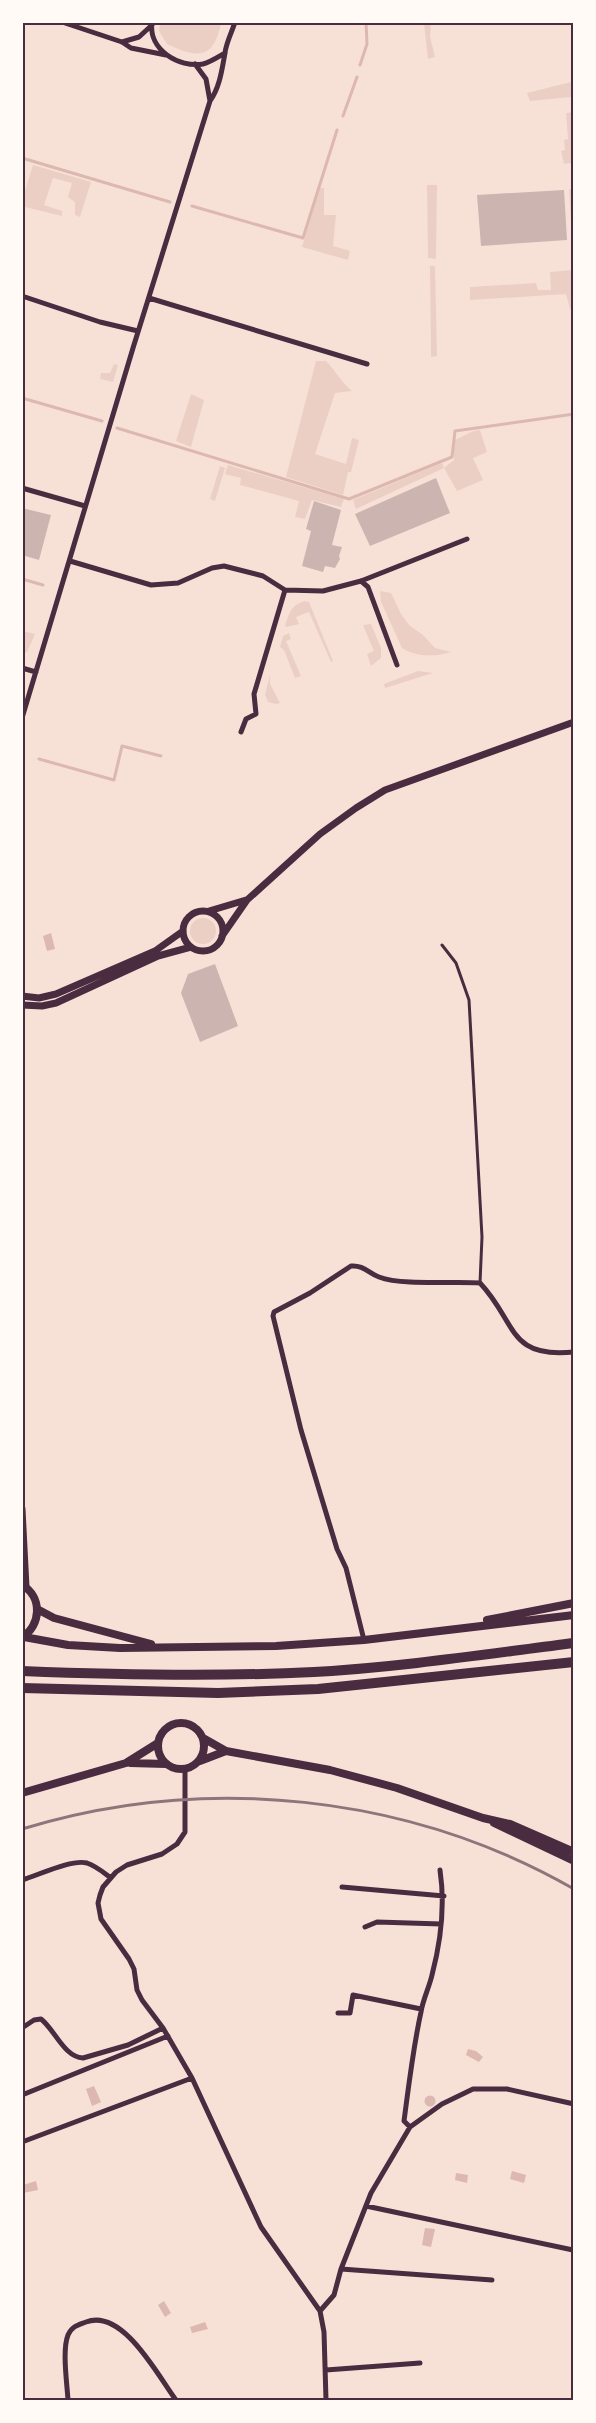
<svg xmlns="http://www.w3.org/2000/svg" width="596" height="2423" font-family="Quicksand,sans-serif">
  <rect width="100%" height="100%" fill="#f7e1d7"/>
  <path fill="#ebcfc5" d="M160,23V22L221,23C214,59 198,59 167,44L159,31Z
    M424,23H431L430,37L435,57L428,59Z
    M571,82L572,97L530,101L527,93Z
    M573,112L574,120L573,167L570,163L564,164L561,151L565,150L564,140L568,139L566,113Z
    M33,165L91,182L80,217L75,215V202L68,197L72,183L53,178L44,205L62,211V216L25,207L23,215V197Z
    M427,185H437L436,259L428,258Z
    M320,188H324V215H336L333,246L350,251L348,260L302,247Z
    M569,189H573L572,240Z
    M430,266H435L437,356L431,357V351Z
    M573,270V293L570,294H573V309H570L566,294L470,300V287L536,283L538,290H551L550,272Z
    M316,361H326C336,371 341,382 352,391L335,393L315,454L346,464L352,438L359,440L351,472H348L343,495L286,477Z
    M114,364L118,365L113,382L100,379L101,373H110Z
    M191,394L204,400L191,447L176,441Z
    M480,430L487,452L473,458L483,480L457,491L444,468L356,509L353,500L442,463L444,468L454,460V440C464,437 469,431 480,430Z
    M228,465L344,499L341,507L312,500L305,519L295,517L299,501L240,485L241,478L225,474Z
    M220,466L225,468L215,501L210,499Z
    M380,591L391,593L401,614L410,626L423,635L435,648L451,652C436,657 415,657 402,648L381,602Z
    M305,601L309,602L333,661L331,662L309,612L296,617L299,624L287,627L285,626C289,613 291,605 305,601Z
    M371,624L381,648V658L371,666L367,654L374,651L363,625Z
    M23,631L35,634L27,652L23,654Z
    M289,633L291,639L286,641L301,676L295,678L284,650L280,647L283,636Z
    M418,671L433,673L385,688L384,684Z
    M270,675V684L280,703L276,704L268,702L265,695Z
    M190 931a13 13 0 1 1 26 0a13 13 0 1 1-26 0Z"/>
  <path fill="#dcb8b0" d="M51,933L55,949L47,951L43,936Z
    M468,2049L476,2051L483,2057L479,2062L466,2055Z
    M94,2086L101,2102L92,2106L86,2089Z
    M424.5 2101a5.5 5.5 0 1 1 11 0a5.5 5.5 0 1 1-11 0Z
    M512,2171L526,2175L524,2183L510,2179Z
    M456,2173L468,2175L467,2183L455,2180Z
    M36,2181L38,2190L23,2193V2185Z
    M425,2228L435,2229L431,2247L422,2245Z
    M164,2301L171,2313L165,2317L158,2305Z
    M205,2322L208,2329L192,2333L190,2327Z"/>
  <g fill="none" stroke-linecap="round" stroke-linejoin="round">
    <path stroke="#dcb8b0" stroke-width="3" d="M360,65L367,44L366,22
      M343,116L357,77
      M22,158L170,202
      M192,206L303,238L337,130
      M22,398L102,421
      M117,428L349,499L452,457L455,431L574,414
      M22,579L43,585
      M39,759L114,780L122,746L161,756"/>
  </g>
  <path fill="#ccb4b1" d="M564,190L567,240L481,246L477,195Z
    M436,478L450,513L370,546L355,514Z
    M314,501L341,510L332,545L342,547L339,556L340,559L335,568L325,566L323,572L302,566L311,531L306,529Z
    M22,508L51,515L39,560L22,555Z
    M215,964L238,1026L200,1042L181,993L188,974Z"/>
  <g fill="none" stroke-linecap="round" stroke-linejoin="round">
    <path stroke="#4a2c40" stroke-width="3" d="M442,945L456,963L469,1000L482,1237L480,1283"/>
    <path stroke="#4a2c40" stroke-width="5" d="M62,22L122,42L131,48L166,55
      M152,22C148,50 179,68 203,64C211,62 218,57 225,53
      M122,42L139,37L152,25
      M195,64L206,79L210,101
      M22,296L100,322L138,331
      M149,298L367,364
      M22,488L85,506
      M70,561L151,585L178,583L212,568L224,566L263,576L285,590L323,591L361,581L467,539
      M361,581L368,587L397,665
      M22,668L36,672
      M22,718L133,348L210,101C220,87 222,69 225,53C226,43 232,32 235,22
      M241,732L246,719L256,714L254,694L285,590
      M364,1640L346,1568L337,1549L301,1430L273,1316L274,1312L310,1293L351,1266C364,1265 368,1273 379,1277C403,1286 453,1281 480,1283C517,1322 507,1359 574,1352
      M185,1770V1832L177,1844L162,1854L127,1865L116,1872L103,1887L100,1895L98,1903L101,1919L129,1959L134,1969L137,1990L142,2000L163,2028L192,2078L261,2227L320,2311L324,2332L326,2400
      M22,1880C39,1875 71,1859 87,1863C96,1866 103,1872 111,1878
      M342,1887L444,1896
      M365,1927L377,1922L441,1924
      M338,2013H350L353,1995L421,2009
      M22,2028L34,2020L41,2019C55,2030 64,2057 83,2058L128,2045L163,2028
      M22,2095L168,2036
      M410,2127L404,2121C409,2084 413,2048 421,2012C423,1999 429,1988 432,1975C441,1941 445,1904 440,1870
      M22,2142L192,2078
      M366,2206L573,2250
      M341,2269L492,2280
      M320,2311L334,2295L341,2269L371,2193L410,2127L442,2104L473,2089H507L574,2104
      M326,2370L420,2363
      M68,2400C67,2383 62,2350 68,2335C72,2326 78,2325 86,2322C123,2308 158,2376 176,2400"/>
    <path stroke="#4a2c40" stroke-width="7" d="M183 931a20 20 0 1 1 40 0a20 20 0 1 1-40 0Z
      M209,911L246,900
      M222,936L247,900L320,834L356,808L385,790L574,722
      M22,996L39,998L56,994L155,951L183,931
      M22,1005L42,1006L56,1003L158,956L191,947
      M22,1509L26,1587"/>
    <path stroke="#4a2c40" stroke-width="8" d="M22,1585C43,1597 41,1626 22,1637
      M37,1609L54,1618L151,1644
      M487,1620L574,1603
      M24,1637L68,1645L120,1648L276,1646L364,1640L574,1615
      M158 1746a23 23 0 1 1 46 0a23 23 0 1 1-46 0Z
      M203,1738L226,1751L330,1770L397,1788L483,1818L510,1824L574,1852
      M200,1761L226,1751
      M130,1763L166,1764
      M22,1793L126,1763L158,1743
      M494,1823L574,1861"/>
    <path stroke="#4a2c40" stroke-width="10" d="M22,1671C120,1675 217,1677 314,1672C401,1667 487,1654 574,1643
      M22,1688L218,1693L318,1689L574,1662"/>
    <path stroke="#8f747c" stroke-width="3" d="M22,1829C205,1773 408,1794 574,1889"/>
  </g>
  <rect width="596" height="2423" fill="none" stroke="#fffaf5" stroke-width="48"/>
  <rect x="24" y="24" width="548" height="2375" fill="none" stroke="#4a2c40" stroke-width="2"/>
</svg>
